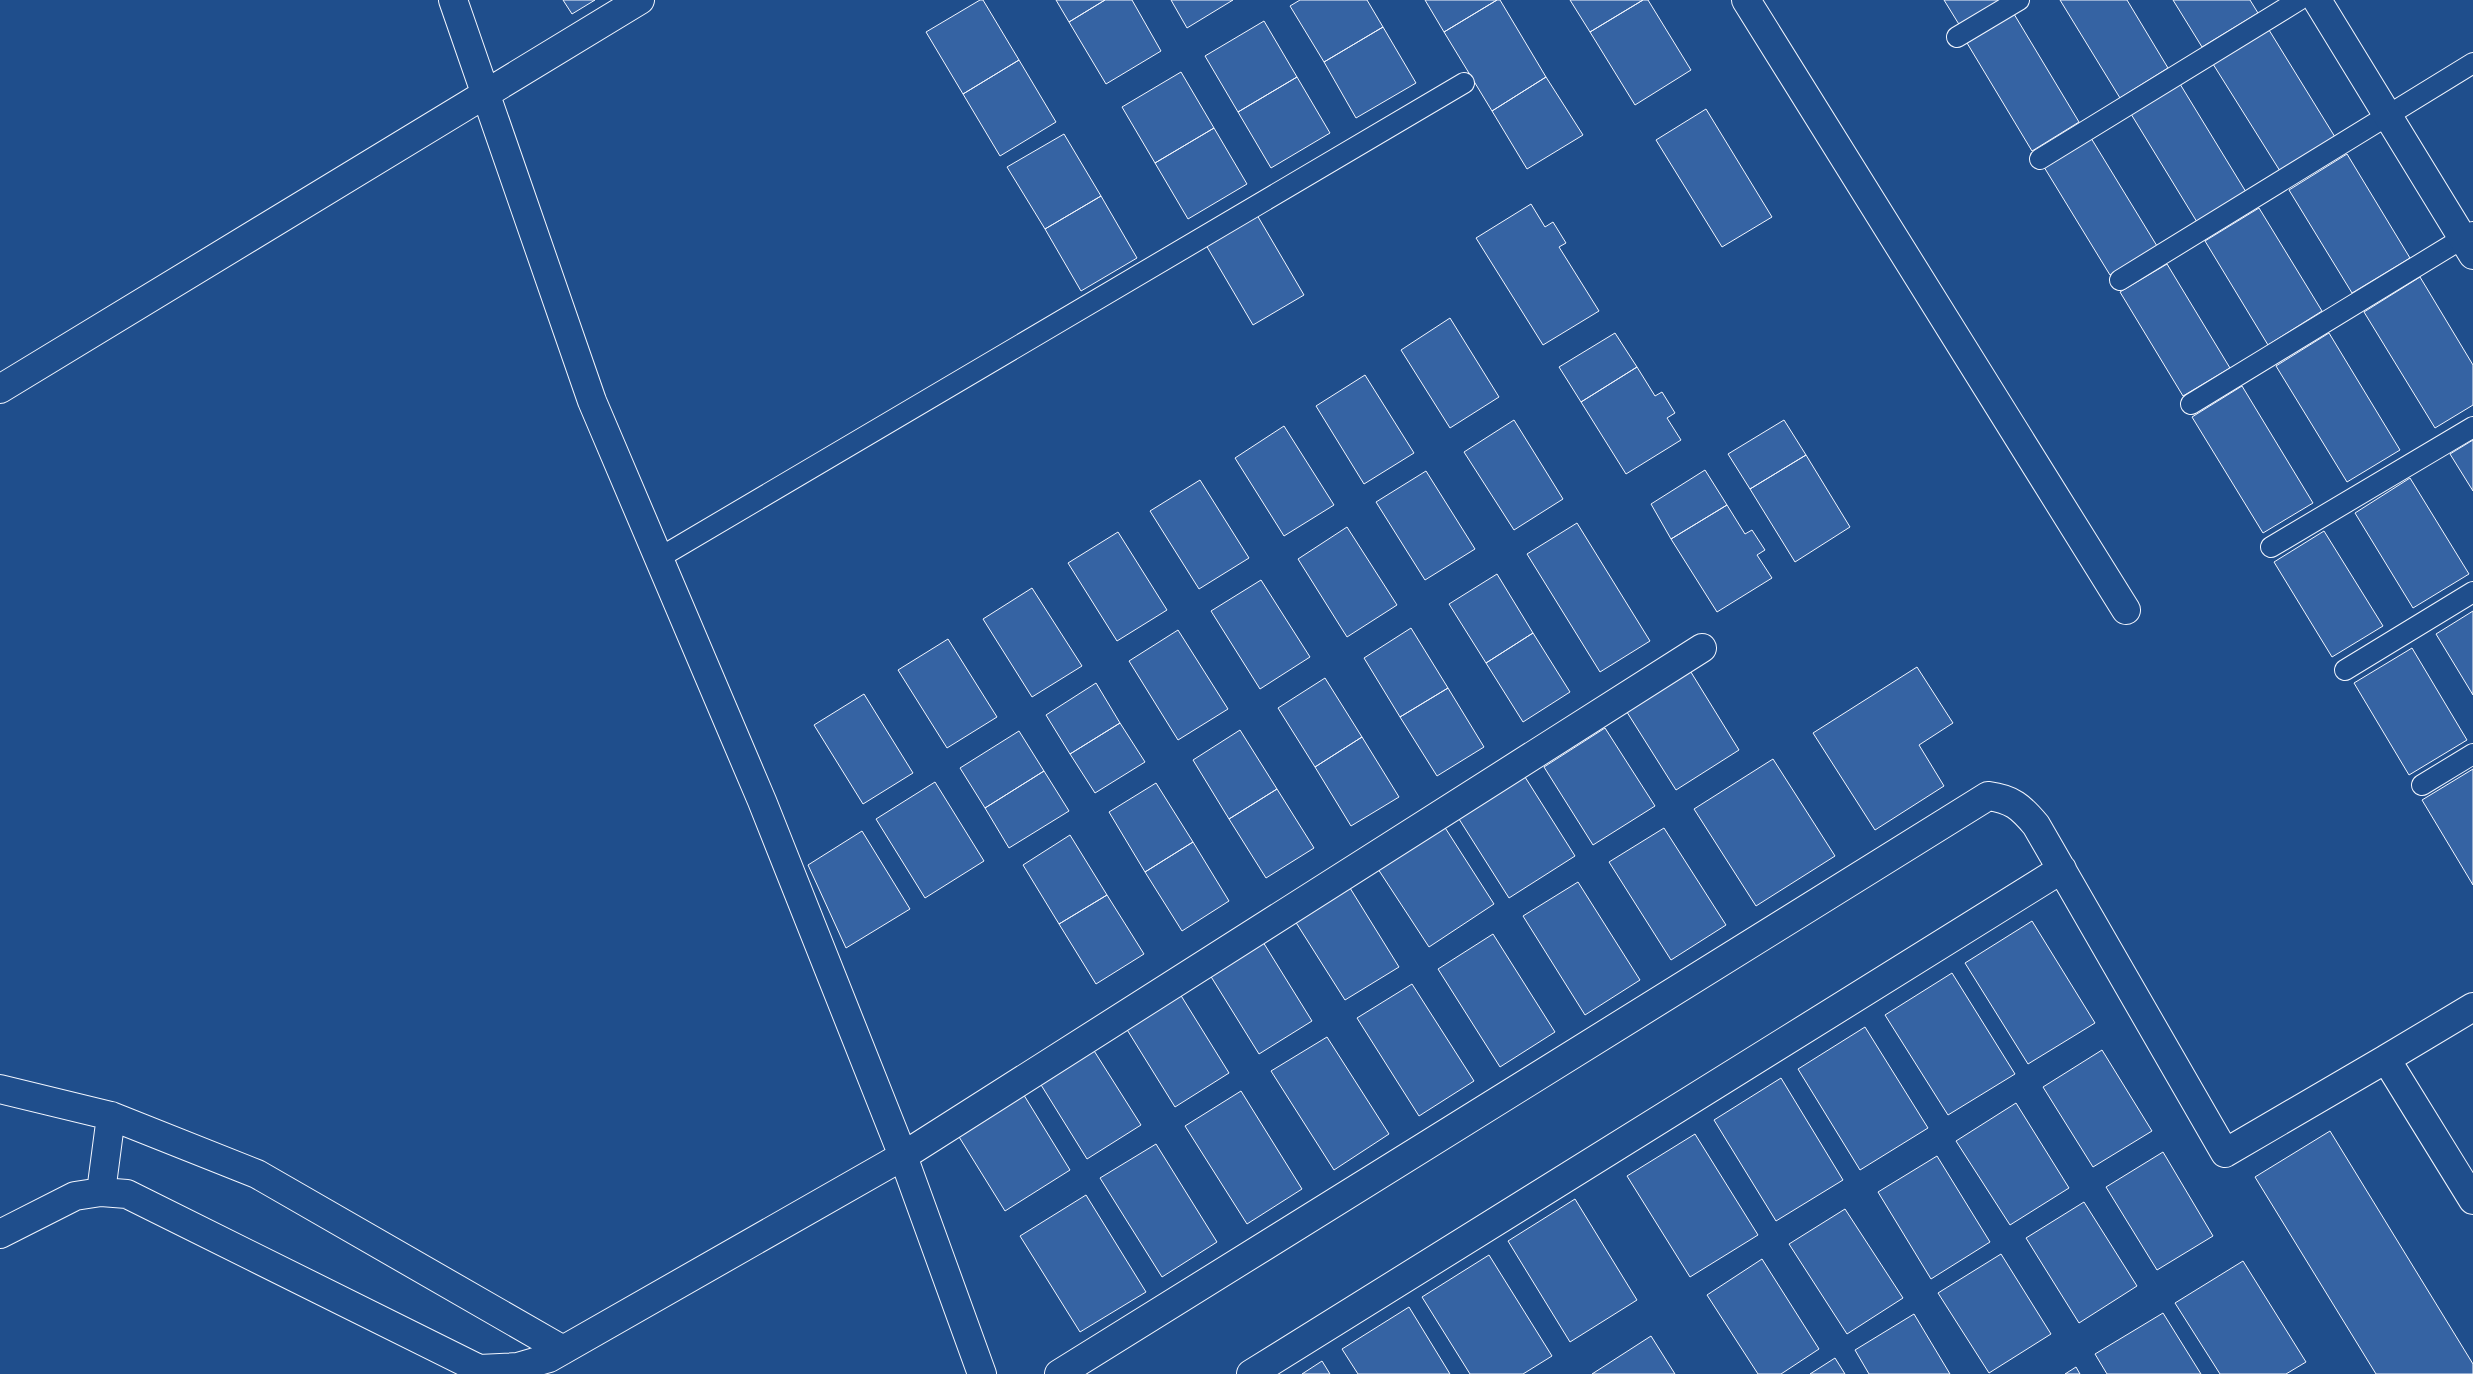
<svg xmlns="http://www.w3.org/2000/svg" width="2473" height="1374" font-family="'Varela Round',sans-serif">
  <rect width="100%" height="100%" fill="#1f4e8c"/>
  <path fill="#3563a3" stroke="#f2f6ff" d="M563,0H595L572,14Z
    M980,0H983L1019,60L963,94L926,32Z
    M1056,0H1105L1069,22Z
    M1105,0H1132L1161,51L1106,84L1069,22Z
    M1171,0H1233L1187,28Z
    M1300,0H1367L1383,27L1324,62L1290,6Z
    M1425,0H1497L1444,32Z
    M1497,0H1500L1546,77L1492,111L1444,32Z
    M1570,0H1643L1590,32Z
    M1643,0H1648L1691,70L1635,105L1590,32Z
    M1944,0H2002L1960,26Z
    M2060,0H2127L2168,68L2120,98Z
    M2173,0H2250L2258,13L2202,47Z
    M2014,14L2079,122L2032,151L1967,43Z
    M1264,21L1297,77L1238,112L1205,56Z
    M1383,27L1416,83L1356,118L1324,62Z
    M2269,30L2335,137L2280,171L2213,64Z
    M1019,60L1056,122L1000,156L963,94Z
    M1181,72L1214,128L1155,163L1122,107Z
    M1297,77L1330,133L1271,168L1238,112Z
    M1546,77L1583,135L1527,169L1492,111Z
    M2180,84L2246,192L2197,222L2131,114Z
    M1706,109L1772,217L1722,247L1656,140Z
    M1214,128L1247,184L1188,219L1155,163Z
    M1064,134L1101,196L1045,229L1007,167Z
    M2091,138L2157,246L2110,275L2044,167Z
    M2347,154L2410,258L2352,293L2289,190Z
    M1101,196L1137,258L1081,291L1045,229Z
    M1531,204L1545,227L1553,222L1566,243L1559,247L1599,311L1543,345L1476,238Z
    M2259,208L2322,311L2268,345L2205,241Z
    M1257,215L1304,295L1253,325L1206,245Z
    M2167,264L2230,368L2183,396L2120,292Z
    M2420,277L2473,365V405L2435,428L2364,312Z
    M1450,318L1499,397L1450,428L1401,350Z
    M1615,333L1637,367L1581,402L1559,367Z
    M2329,333L2400,450L2347,482L2276,366Z
    M1637,367L1655,396L1662,392L1675,413L1667,418L1681,440L1626,474L1581,402Z
    M1365,375L1414,453L1364,484L1316,406Z
    M2242,386L2313,503L2263,533L2192,417Z
    M1514,420L1563,499L1514,530L1464,452Z
    M1784,420L1806,455L1750,489L1728,454Z
    M1284,426L1334,505L1284,536L1235,458Z
    M2473,440V491L2450,454Z
    M1806,455L1850,527L1795,562L1750,489Z
    M1705,470L1727,505L1671,539L1651,504Z
    M1426,471L1475,549L1425,580L1376,502Z
    M2410,478L2469,574L2413,608L2355,513Z
    M1200,480L1249,558L1199,589L1150,511Z
    M1727,505L1745,534L1752,530L1765,550L1757,555L1772,578L1717,612L1671,539Z
    M1577,523L1650,641L1600,672L1527,554Z
    M1347,527L1397,605L1347,637L1298,559Z
    M2324,531L2383,626L2332,657L2274,562Z
    M1118,532L1167,610L1117,641L1068,563Z
    M1497,574L1533,633L1486,663L1449,604Z
    M1261,580L1310,657L1260,689L1211,611Z
    M1032,588L1082,666L1032,697L983,619Z
    M2473,611V695L2436,634Z
    M1411,628L1448,688L1400,717L1364,658Z
    M1178,630L1228,709L1178,740L1129,661Z
    M1533,633L1570,692L1523,722L1486,663Z
    M948,639L997,717L947,748L898,670Z
    M2412,648L2467,740L2409,775L2354,683Z
    M1917,667L1953,723L1919,745L1944,786L1875,830L1813,733Z
    M1689,669L1739,750L1676,790L1625,709Z
    M1325,678L1362,737L1315,767L1278,708Z
    M1096,683L1120,723L1070,754L1046,715Z
    M1448,688L1484,747L1437,776L1400,717Z
    M864,694L913,773L863,804L814,725Z
    M1120,723L1145,762L1095,793L1070,754Z
    M1605,728L1655,806L1593,845L1544,767Z
    M1240,730L1277,789L1229,819L1193,760Z
    M1019,731L1044,771L985,808L960,768Z
    M1362,737L1399,797L1351,826L1315,767Z
    M1773,759L1835,856L1756,906L1694,809Z
    M2473,769V885L2422,800Z
    M1044,771L1069,811L1009,848L985,808Z
    M1525,777L1575,856L1509,898L1459,819Z
    M935,782L984,861L925,898L876,819Z
    M1156,783L1193,842L1145,872L1109,812Z
    M1277,789L1314,848L1266,878L1229,819Z
    M1444,826L1494,904L1429,947L1378,869Z
    M1664,828L1726,925L1671,960L1609,862Z
    M862,831L910,909L846,948L808,865Z
    M1070,835L1107,895L1059,924L1023,865Z
    M1193,842L1229,901L1182,931L1145,872Z
    M1578,882L1640,980L1585,1015L1523,916Z
    M1350,888L1399,967L1345,1000L1295,921Z
    M1107,895L1144,954L1096,984L1059,924Z
    M2032,921L2095,1023L2028,1064L1965,963Z
    M1493,934L1555,1032L1500,1067L1438,969Z
    M1263,942L1312,1021L1259,1054L1210,975Z
    M1952,973L2015,1074L1948,1115L1885,1015Z
    M1412,984L1474,1081L1419,1116L1357,1018Z
    M1180,994L1229,1073L1175,1107L1126,1028Z
    M1865,1027L1928,1128L1860,1170L1798,1069Z
    M1327,1037L1389,1134L1334,1170L1271,1071Z
    M1091,1046L1141,1125L1087,1159L1038,1080Z
    M2102,1050L2152,1131L2093,1167L2043,1087Z
    M1781,1078L1843,1180L1776,1221L1714,1120Z
    M1241,1091L1302,1189L1247,1224L1185,1126Z
    M1022,1092L1070,1170L1005,1211L956,1132Z
    M2016,1103L2069,1188L2010,1225L1956,1141Z
    M2330,1131L2473,1364V1374H2376L2255,1177Z
    M1695,1134L1758,1235L1690,1277L1627,1176Z
    M1156,1144L1217,1242L1162,1277L1100,1178Z
    M2163,1152L2213,1236L2157,1270L2106,1187Z
    M1937,1156L1990,1242L1931,1279L1878,1192Z
    M1086,1195L1146,1292L1080,1332L1020,1236Z
    M1575,1199L1637,1300L1570,1342L1508,1241Z
    M2084,1202L2137,1286L2079,1323L2026,1238Z
    M1845,1209L1903,1298L1847,1334L1789,1244Z
    M2001,1254L2051,1334L1989,1373L1938,1293Z
    M1489,1255L1552,1356L1523,1374H1470L1422,1297Z
    M1762,1259L1819,1349L1781,1374H1758L1707,1295Z
    M2243,1261L2306,1362L2286,1374H2220L2175,1303Z
    M1409,1307L1450,1374H1358L1342,1349Z
    M2163,1313L2201,1374H2107L2095,1354Z
    M1914,1314L1950,1374H1869L1855,1350Z
    M1651,1336L1675,1374H1592Z
    M1835,1358L1845,1374H1810Z
    M1322,1361L1330,1374H1302Z
    M2076,1367L2080,1374H2065Z"/>
  <g fill="none" stroke-linecap="round" stroke-linejoin="round">
    <g stroke="#f2f6ff" stroke-width="22">
      <path id="lane" d="M1957,37L2019,0
        M2040,159L2299,0
        M2120,280L2473,63
        M2191,404L2473,232
        M2271,547L2473,427
        M659,558L1464,83
        M2345,670L2473,592
        M2422,785L2473,754"/>
    </g>
    <g stroke="#f2f6ff" stroke-width="30">
      <path id="street" d="M453,0L592,401L762,801L903,1156L982,1374
        M1746,0L2126,610
        M2317,0L2473,255
        M0,389L640,0
        M2386,1059L2473,1007
        M0,1089L111,1116L257,1174L563,1350
        M101,1192L111,1116
        M0,1234L75,1196L101,1192L127,1194L479,1369L518,1367L549,1358L903,1156L1702,648
        M1059,1374L1988,796C2012,799 2021,807 2036,825L2225,1153L2386,1059L2473,1200
        M1251,1374L2062,869"/>
    </g>
    <use href="#lane" stroke="#1f4e8c" stroke-width="20"/>
    <use href="#street" stroke="#1f4e8c" stroke-width="28"/>
  </g>
</svg>
